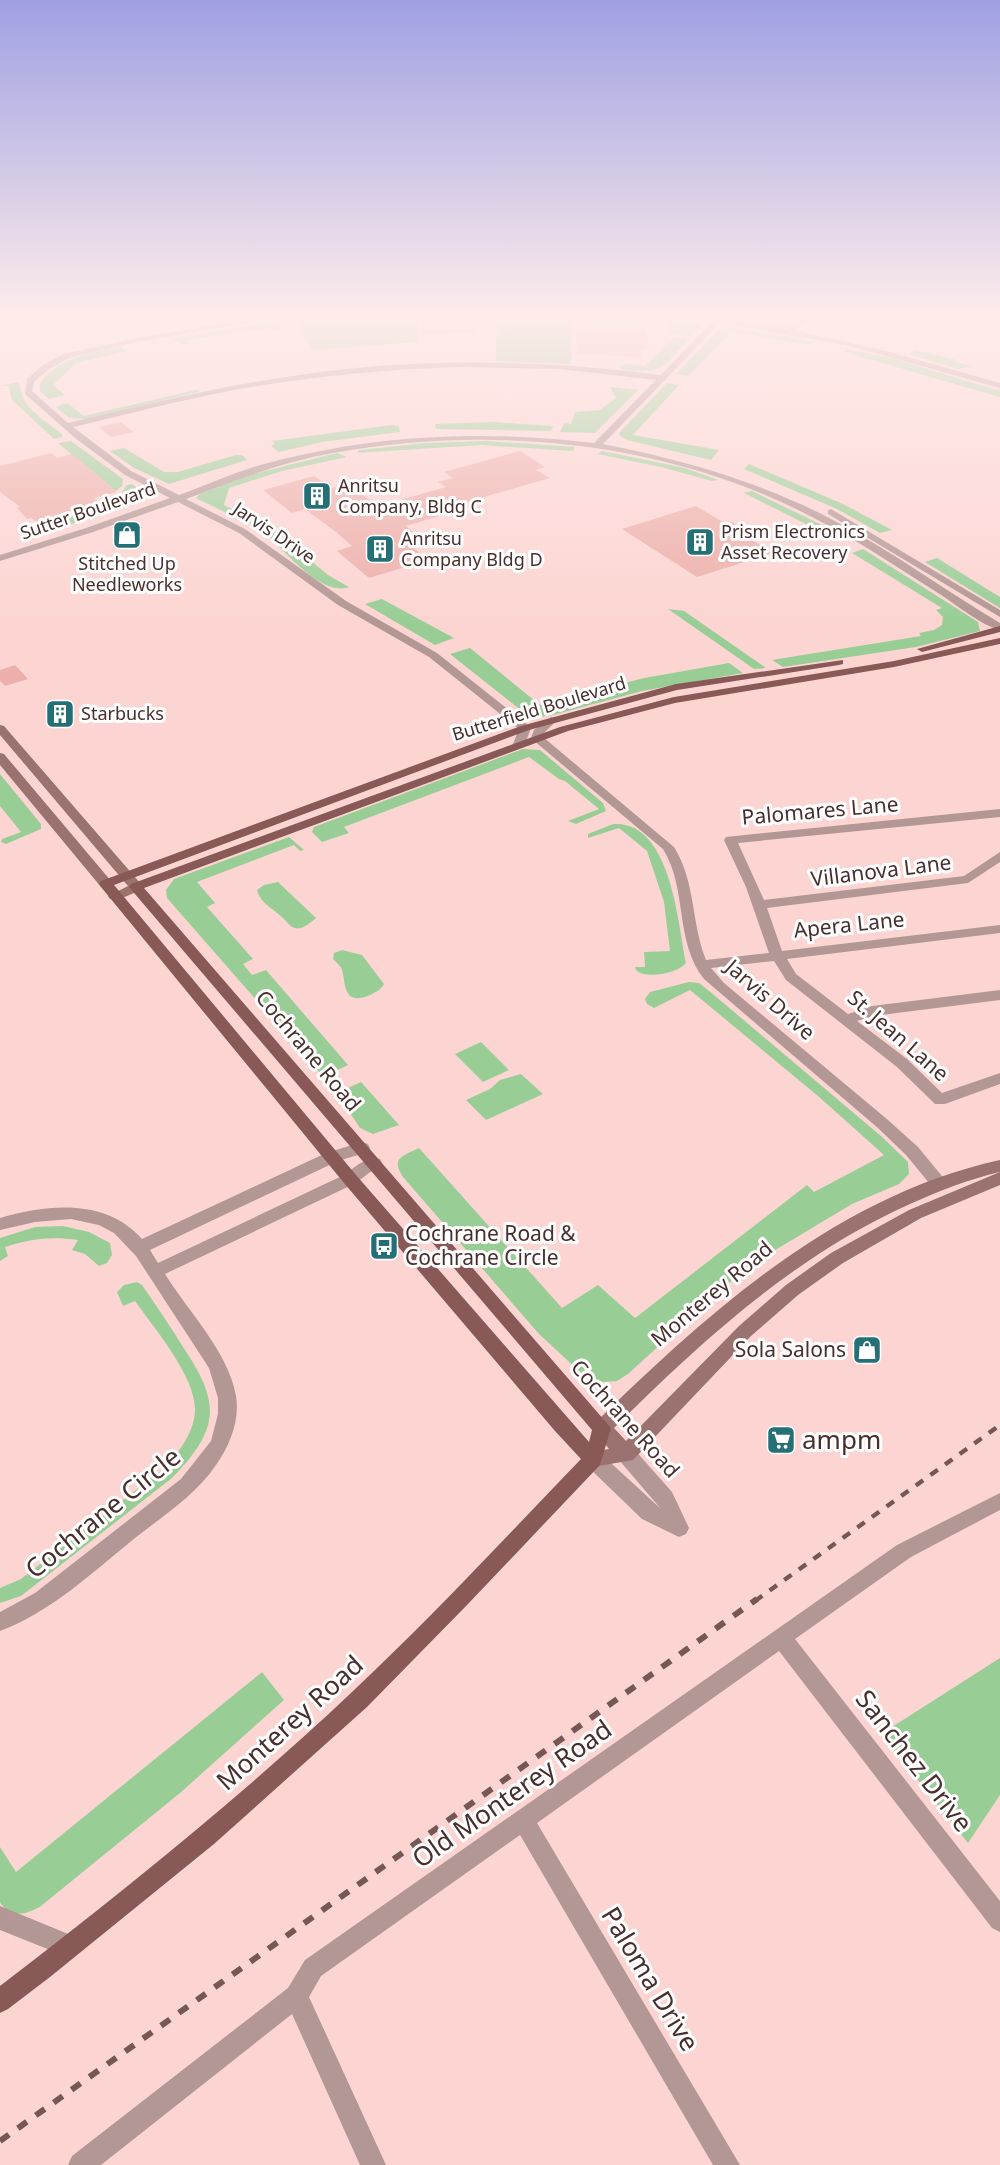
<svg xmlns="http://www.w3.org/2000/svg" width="1000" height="2165" font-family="'Noto Sans',sans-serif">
  <rect width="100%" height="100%" fill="#fcd5d2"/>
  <path fill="#98ce96" d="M417,318V342L313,350L294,319Z
    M497,318H572L571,364L496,361Z
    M612,318C630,318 690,314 702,326L692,336L672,334L667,323Z
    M735,318H805L784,328Z
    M276,321L283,329L272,331L270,328L187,340L190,344L182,345L173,338Z
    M728,327L814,341L811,345L731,332L688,376L676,374L719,330Z
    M674,337L688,340C662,369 662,374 622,369L619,366L625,364L645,366Z
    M121,347L127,351L76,363L53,385L65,395L49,399L40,391V384C58,357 91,353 121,347Z
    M847,349L895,359L1000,391V397L844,352Z
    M915,350L957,360L955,362L972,366L958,369L909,354Z
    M16,382L20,384C19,407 48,422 63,435L62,437L54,439L11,399L9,386H3Z
    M667,383L679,385L633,435L719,450L711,460L627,440L620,436L619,433Z
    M610,387L638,390L595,433L560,432L564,423L571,424L575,412L600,410L616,398Z
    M196,390L201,391L88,419L69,418L56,407L67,403L84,416Z
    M493,422L553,426L551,431L436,429L435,424Z
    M392,425L399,426L400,432L322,442L279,452L271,446L275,444L272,441Z
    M71,441L123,479L122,486L116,491L58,443Z
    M485,441L575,447L573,451L481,445L357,453L359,450L426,443Z
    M124,448L164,472H178L236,455H242L247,460L169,484L134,468L110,451Z
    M602,451L685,468L718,480L712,481L661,467L597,454Z
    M337,453L347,457L282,471L229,488L224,505L258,521L280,538L272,539L253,526L196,498L200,494L249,475Z
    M749,464L843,504L892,530L880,533L837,509L744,469Z
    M132,484L146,494C134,504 47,537 36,527L117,502L124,497L122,492L127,485Z
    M752,491L836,532L828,535L744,493Z
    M287,541L328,575L349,587C325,596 294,561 277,545Z
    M863,549L978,622L980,631L916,647L783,667L772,660L921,636L919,633L934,630L942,625L943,617L936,610L942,608L852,553Z
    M937,558L1000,597V608L925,562Z
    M382,599L454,638L435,645L365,604Z
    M668,609L684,611L766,668L754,669Z
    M470,648L540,705L644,678L729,663L743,673L642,691L549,716L535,717L522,711L450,654Z
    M523,749L540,750L603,803L606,811L576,824L568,821L599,809L565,781L559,779L529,757L344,827L349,833L322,842L312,832L314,827Z
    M0,774L41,824V829L6,844L1,842L2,839L21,832L0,806Z
    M613,824C671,820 678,923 686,963C678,973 646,980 636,970L635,967H645L644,952L670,951L664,902L647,851L619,828L588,838V834Z
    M289,837L304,850L300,851L294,845L197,882L215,903L207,907L253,959L243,964L252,975L266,970L348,1065L327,1075L320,1073L167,898L166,890L174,879Z
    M278,882L316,918C292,939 292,924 276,912C267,905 260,901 257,890L264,885Z
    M342,950L362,955L384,984C381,990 376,992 370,995C342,1007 346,982 342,970C341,966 336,962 333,959L334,953Z
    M689,982L699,983L708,990L881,1136L908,1162L909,1174L899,1184L852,1204L762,1258L722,1288L628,1374L617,1381L605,1382L595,1381L579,1371L539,1334L403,1177C390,1158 403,1156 419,1148L562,1308L598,1285L635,1318L807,1185L814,1192L884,1155L818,1096L690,990L654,1008L647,1004L645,999L650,992Z
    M481,1042L509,1070L483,1082L455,1054Z
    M521,1074L543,1094L486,1120L466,1100L490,1089L500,1080Z
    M361,1082L399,1125L373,1134L360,1128L337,1093Z
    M63,1226L89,1232L110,1243L112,1255L107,1263L99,1266L85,1254L72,1250L78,1240C51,1236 30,1239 5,1247L8,1256L0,1261V1238L35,1227Z
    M137,1282L142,1285C156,1305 170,1326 183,1347C221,1403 220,1429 172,1478L21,1596L0,1603V1588L21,1579L167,1466C180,1450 195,1431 195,1409C195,1376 154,1328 135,1301L123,1306L117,1292L124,1285Z
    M1000,1658V1795L968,1843L881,1734Z
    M262,1672L284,1700L180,1793L41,1906C26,1915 10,1919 0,1902V1847L16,1872Z"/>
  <path fill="#edafaa" d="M420,318H470L474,333L422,335Z
    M576,326L646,329L649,349H641L642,357L577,354Z
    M121,422L133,432L111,437L99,427Z
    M520,451L545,467L536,470L550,478L449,507L456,511L406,526L425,541L410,545L429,560L369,578L337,551L352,546L336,532L305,509L292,513L263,490L314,476L332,488L347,484L379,506L446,487L438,482L453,478L444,472Z
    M52,453L57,458L72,454L117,492L94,498L102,505L37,522L32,518L27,519L17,508L20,507L0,492V466Z
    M696,506L726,524L732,522L747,531L741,533L774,553L697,577L622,529Z
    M15,665L28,679L5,686L0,681V670Z"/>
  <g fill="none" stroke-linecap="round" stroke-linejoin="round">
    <path fill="#b29794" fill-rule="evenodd" d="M258,318H278L137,342L69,358L49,369L34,382L32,391L68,423C145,405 221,386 299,375C419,357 540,360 661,375L712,322L692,318H725L787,329L795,321L816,318L794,330L890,352L1000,383V388L850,346L720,323L603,444C668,457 730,473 791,500C865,531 931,582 1000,623V630C979,624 957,605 938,593C897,567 857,540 814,518C668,441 494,424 333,453C282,462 234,481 186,499L245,529L346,601L437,653L529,726L531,728L525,744L519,748L513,744L519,729L429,657L338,605L239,533L178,502L93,532L0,561V555L86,528L170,498L125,475L75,438L25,394L27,379L43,365L63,354L137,338ZM455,367L559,369L656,380L594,443C480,430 376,434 264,464C235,472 207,485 179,495L131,471L73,427C125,415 176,401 229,391C304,377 379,370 455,367Z
      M831,509L1000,610V617L828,514V510Z
      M551,717L557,720L544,733L543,737L674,847C696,882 691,923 706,960L769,953L746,887L724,840L726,837L1000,809V817L738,843L764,900L964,876L1000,852V862L968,883L767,908L782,951L1000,925V933L787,959L796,974L848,1014L872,1006L1000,990V1000L873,1016L857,1021L907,1059L942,1093L1000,1073V1084L945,1104H935L897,1067L786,980L774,961L711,968L724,983L888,1120L918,1147L946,1181L948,1185L946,1189H934L906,1155L878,1128L704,979C674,941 688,889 663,849L533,740L531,738L534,730Z
      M362,1142L368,1144L370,1148L368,1152L338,1161L150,1250L158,1263L344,1175C354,1168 367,1155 380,1159L382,1163L356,1183L165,1274C188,1311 229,1353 236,1396C240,1420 230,1445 216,1465C196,1495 163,1516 135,1538C93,1572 51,1612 0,1631V1612L35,1593L181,1479L211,1441L218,1414V1398L209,1368L136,1256L114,1233L99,1225L71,1219L35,1222L0,1230V1218C48,1204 106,1198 142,1239L326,1153Z
      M626,1446L633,1448L672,1492L689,1528L686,1534L679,1537L642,1519L586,1465L584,1459L586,1453L593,1451L600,1453L661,1509L619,1460L617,1454L619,1448Z
      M1000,1493V1510L911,1557L795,1639L1000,1901V1932L992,1928L779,1651L537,1823L740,2165H713L520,1835L321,1976L309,1997L386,2165H360L292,2014L101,2165H68L72,2156L288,1988L305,1960L897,1545Z
      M0,1906L78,1938L82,1946L78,1954L70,1958L0,1930Z"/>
    <path fill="#9a7370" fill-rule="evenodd" d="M0,725L4,726L141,884L143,887L141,890L120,899H110L108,896L128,886L0,735Z
      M0,753L4,754L111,881L113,884L111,887H101L0,765Z
      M1000,1160V1172C969,1179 939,1191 910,1204C794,1256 703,1340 614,1428L626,1441L739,1326L786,1285L831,1253L909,1210L1000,1172V1185L921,1218L843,1263L798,1295L751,1336L633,1460L593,1467L586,1465L584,1459L586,1453L609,1449L593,1428L596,1422C711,1310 837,1196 1000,1160Z"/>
    <path fill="#885956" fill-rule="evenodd" d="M1000,626V632L922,652L917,649Z
      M1000,638V644L894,667L675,703L568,731L144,888L611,1428L600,1465L468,1604L367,1707L214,1844L50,1977L8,2009L0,2013V1986C121,1893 241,1797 352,1692C431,1618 505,1538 581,1459L555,1431L344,1183L101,887L99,884L101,881L521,726L676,684L843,660V664L839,665L677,690L529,730L114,885L356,1175L589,1442L592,1430L129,887L131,884L560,727L674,697L894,661Z"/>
    <path stroke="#755856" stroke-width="4.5" stroke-dasharray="9 9" stroke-linecap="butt" d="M755,1601L1000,1425"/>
    <path stroke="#755856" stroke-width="6" stroke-dasharray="11 11" stroke-linecap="butt" d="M0,2141L757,1599"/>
  </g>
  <linearGradient id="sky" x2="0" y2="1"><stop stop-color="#9fa0e2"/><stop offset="0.51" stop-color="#feeceb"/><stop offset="1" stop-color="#feeceb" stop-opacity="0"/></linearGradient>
  <rect width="1000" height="621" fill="url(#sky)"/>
  <defs>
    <g id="building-square" transform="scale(1.5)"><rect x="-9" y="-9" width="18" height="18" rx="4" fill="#257077" stroke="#fff"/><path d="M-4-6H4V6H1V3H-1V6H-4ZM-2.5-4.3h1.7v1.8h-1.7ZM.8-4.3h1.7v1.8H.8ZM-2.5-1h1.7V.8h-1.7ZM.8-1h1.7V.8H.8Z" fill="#fff"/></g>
    <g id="shop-square" transform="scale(1.5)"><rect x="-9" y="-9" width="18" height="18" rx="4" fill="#257077" stroke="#fff"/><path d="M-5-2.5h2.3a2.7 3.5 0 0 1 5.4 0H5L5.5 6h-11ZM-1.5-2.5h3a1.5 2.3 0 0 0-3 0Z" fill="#fff"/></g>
    <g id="bus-square" transform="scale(1.5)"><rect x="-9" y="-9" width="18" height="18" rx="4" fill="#257077" stroke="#fff"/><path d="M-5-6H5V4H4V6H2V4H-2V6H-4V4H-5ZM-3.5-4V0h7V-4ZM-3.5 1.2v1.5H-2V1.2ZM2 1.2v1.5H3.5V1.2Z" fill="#fff"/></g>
    <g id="supermarket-square" transform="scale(1.5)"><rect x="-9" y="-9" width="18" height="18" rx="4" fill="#257077" stroke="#fff"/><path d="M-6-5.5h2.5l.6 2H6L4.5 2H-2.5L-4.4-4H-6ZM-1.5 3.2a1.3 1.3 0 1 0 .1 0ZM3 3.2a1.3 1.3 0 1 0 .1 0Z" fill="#fff"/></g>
  </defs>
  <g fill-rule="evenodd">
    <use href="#building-square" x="317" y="496"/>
    <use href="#shop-square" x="127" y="535"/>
    <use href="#building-square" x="700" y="542"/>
    <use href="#building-square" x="380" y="549"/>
    <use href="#building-square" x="60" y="714"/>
    <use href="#bus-square" x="384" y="1246"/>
    <use href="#shop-square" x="867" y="1350"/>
    <use href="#supermarket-square" x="781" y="1440"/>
  </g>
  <g text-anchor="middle" stroke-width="6" stroke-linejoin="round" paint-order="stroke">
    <g font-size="18" fill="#482f2d" stroke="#fff" text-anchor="start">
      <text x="338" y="492">Anritsu<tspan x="338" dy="21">Company, Bldg C</tspan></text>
      <text x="721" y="538">Prism Electronics<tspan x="721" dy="21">Asset Recovery</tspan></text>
      <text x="401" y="545">Anritsu<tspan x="401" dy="21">Company Bldg D</tspan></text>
      <text x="127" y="570" text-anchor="middle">Stitched Up<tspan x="127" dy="21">Needleworks</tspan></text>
      <text x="81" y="720">Starbucks</text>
    </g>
    <g font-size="18" fill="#482f2d" stroke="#fff">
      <text transform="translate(88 511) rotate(-19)" y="6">Sutter Boulevard</text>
      <text transform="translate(274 533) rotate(34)" y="6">Jarvis Drive</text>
      <text transform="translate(539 709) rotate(-17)" y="6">Butterfield Boulevard</text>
    </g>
    <g font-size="21" fill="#482f2d" stroke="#fff">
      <text transform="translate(820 811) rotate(-5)" y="7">Palomares Lane</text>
      <text transform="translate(881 871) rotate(-7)" y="7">Villanova Lane</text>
      <text transform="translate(849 925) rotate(-6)" y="7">Apera Lane</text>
      <text transform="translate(770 1000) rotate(41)" y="7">Jarvis Drive</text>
      <text transform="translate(898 1036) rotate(41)" y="7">St. Jean Lane</text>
      <text transform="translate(308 1051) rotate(50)" y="7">Cochrane Road</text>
      <text transform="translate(712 1294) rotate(-40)" y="7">Monterey Road</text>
      <text transform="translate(625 1419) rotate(48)" y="7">Cochrane Road</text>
    </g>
    <g font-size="21" fill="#482f2d" stroke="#fff" text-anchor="start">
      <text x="405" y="1241">Cochrane Road &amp;<tspan x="405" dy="24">Cochrane Circle</tspan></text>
      <text x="846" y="1357" text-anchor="end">Sola Salons</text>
    </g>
    <g font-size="26" fill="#482f2d" stroke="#fff" text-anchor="start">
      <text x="802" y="1449">ampm</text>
    </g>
    <g font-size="26" fill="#482f2d" stroke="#fff">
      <text transform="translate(103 1513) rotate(-39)" y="9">Cochrane Circle</text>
      <text transform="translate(290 1723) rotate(-42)" y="9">Monterey Road</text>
      <text transform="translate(914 1761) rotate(52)" y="9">Sanchez Drive</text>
      <text transform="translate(512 1794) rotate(-35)" y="9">Old Monterey Road</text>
      <text transform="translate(650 1979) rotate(59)" y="9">Paloma Drive</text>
    </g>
  </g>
</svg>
